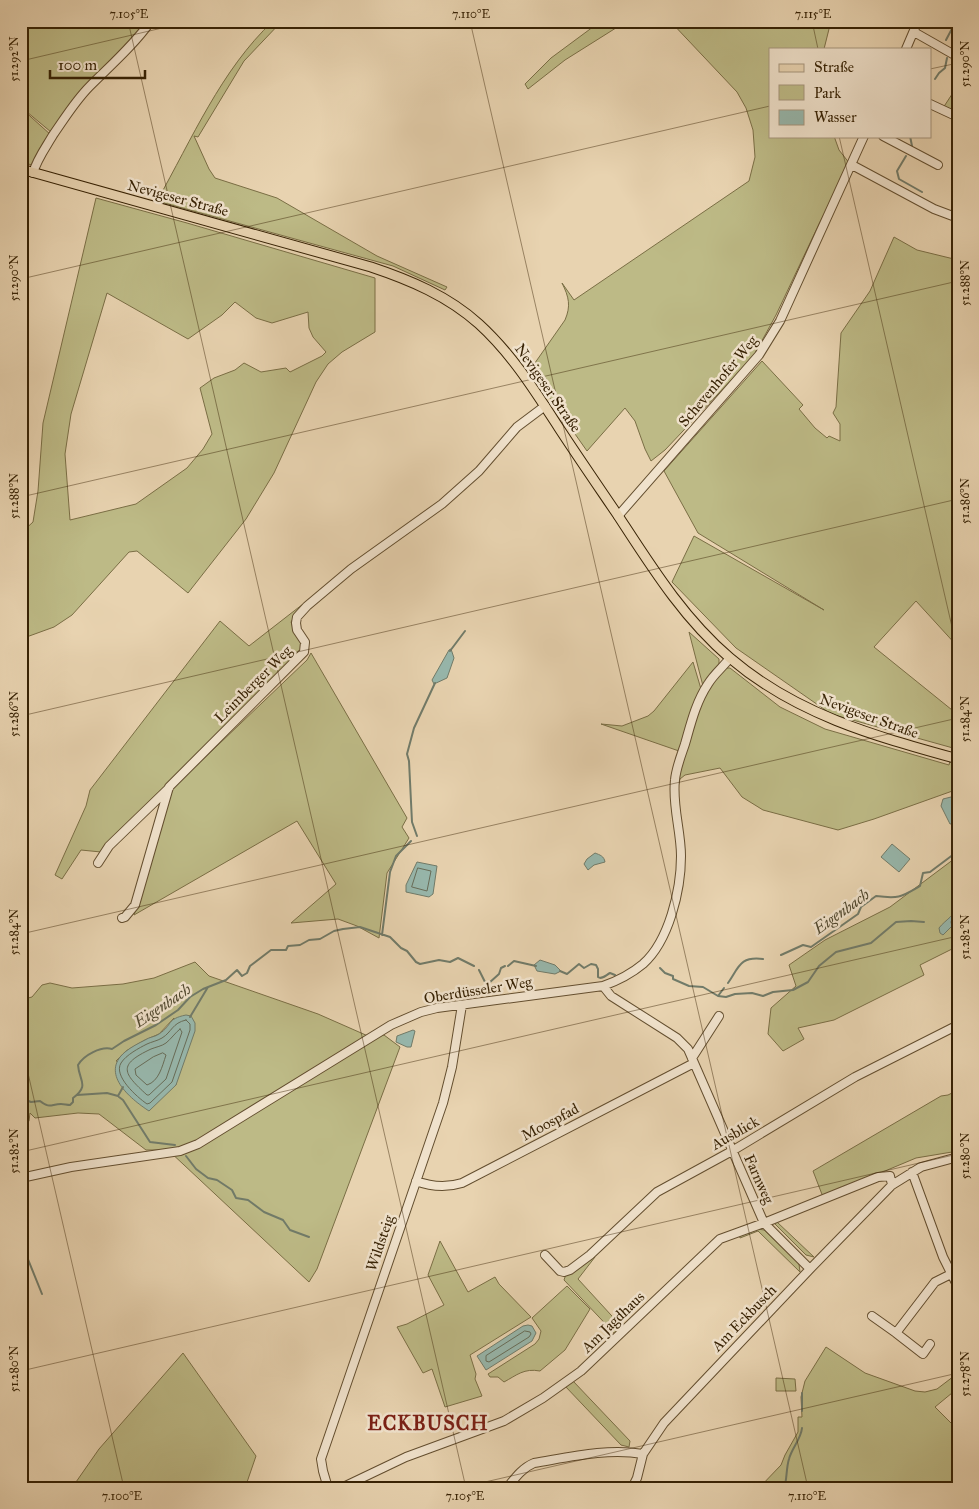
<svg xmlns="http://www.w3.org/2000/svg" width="979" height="1509" font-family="'IM FELL Great Primer',serif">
  <rect width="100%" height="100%" fill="#e8d3b0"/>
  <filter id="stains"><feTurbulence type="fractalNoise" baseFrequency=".004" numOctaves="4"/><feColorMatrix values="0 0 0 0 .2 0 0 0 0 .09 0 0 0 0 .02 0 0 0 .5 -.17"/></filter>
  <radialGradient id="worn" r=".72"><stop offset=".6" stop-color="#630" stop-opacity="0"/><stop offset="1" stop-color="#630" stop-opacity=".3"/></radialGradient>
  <path fill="#bdba86" stroke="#7a6e45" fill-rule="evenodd" d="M21,21H148L51,132L21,107Z
    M273,21H282L244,61L198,137L194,136L209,169L215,178L277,198L377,256L447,287L445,290L393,266L157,201C192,139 221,70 273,21Z
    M601,21H627L565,60L528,89L525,84L551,58Z
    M670,21H831L824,49H770V136H834L839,150L850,164L819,224L776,315L753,357L665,450L651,461L645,449L635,421L625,408L587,451L530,370L565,320C571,306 569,297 562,283L574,300L749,181L755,157L753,130L746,108L737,92Z
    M958,85V115L943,108Z
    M21,108L51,135L32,165L21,162Z
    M96,198L187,223L375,278V332L342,352L328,364L316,382L274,473L246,519L188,593L137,551L129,552L72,615L54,627L21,639V533L33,522L38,491L43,423ZM107,293L188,339L222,315L235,302L256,318L272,323L308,312L309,328L313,337L326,352L322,356L290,372L286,368L261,372L244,363L235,370L214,378L200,388L212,434L203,449L187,468L136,504L70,520L65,454L71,414Z
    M894,237L917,250L958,260V647L916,601L874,647L957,714L958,713V789L874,819L838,830L763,810L742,797L720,768L685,775L680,779L678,787C678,766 694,721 702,702C707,689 716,676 727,668H730L780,707L825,729L949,765L953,748L831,714L736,648L672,582L694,536L824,610L698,533L664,471L762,361L803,405L799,409L815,428L827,438L829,436L840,441V424L833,413L836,407L841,333L870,291Z
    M303,604L291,622L295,632L302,641L301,655L158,796L106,844L101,852L81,850L62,879L55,875L86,806L90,790L220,621L249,646Z
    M689,632L719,659V664L703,686Z
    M311,653L407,818L402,827L409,838L387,873L379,938L357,926L338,919L291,923L336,884L297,821L134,915L173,788L307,660Z
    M693,662L701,689L679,751L601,724L622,726L648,716L654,711Z
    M958,856V866L955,867L958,874V946L920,965L924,975L834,1020L798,1028L804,1039L783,1051L768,1034L771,1008L796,986L789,965L825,940L890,907Z
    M195,962L209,976L318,1014L368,1036L384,1035L400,1047L317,1269L309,1282L168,1150H146L99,1114L78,1113L35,1118L30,1113L29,1121L21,1131V997L24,999L32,997L42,985L50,983L72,988L123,984L154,978ZM174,1018L176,1085L116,1061L126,1051L145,1040L159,1034Z
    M958,1090V1151L916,1158L823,1197L813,1171L941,1096L948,1095Z
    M777,1222L814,1257L806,1255L774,1223Z
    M758,1229L764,1230L799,1264L800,1272L758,1231L740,1238L739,1234Z
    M440,1241L468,1292L495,1277L499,1284L531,1317L470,1355L476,1374L475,1379L482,1396L445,1407L432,1369L423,1373L397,1327L407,1324L444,1305L428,1275Z
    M593,1255L595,1257L578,1279L622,1327L616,1335L564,1280L566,1274Z
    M567,1286L590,1309L565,1350L540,1371C524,1368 517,1375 504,1382L498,1377H490L488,1374L535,1344L539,1339L541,1331L532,1318Z
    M826,1347L865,1373L915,1391L925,1392L937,1389L958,1373V1388L935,1407L958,1430V1467L949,1488H759L781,1465L785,1455L798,1432V1417H802L801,1397L805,1381Z
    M183,1353L256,1456L245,1488H84L76,1482L99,1449Z
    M776,1378L795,1379L796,1391H776Z
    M573,1381L630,1441L629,1447L621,1445L565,1386Z"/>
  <path fill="#97b7ac" stroke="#717b69" d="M451,649L454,658L447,678L434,684L432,680L449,650Z
    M955,796L958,801V823L950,824L941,806L943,799Z
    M892,844L910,859L899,872L881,857Z
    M595,853C600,855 604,856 605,862L594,865L588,870L584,864L587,859Z
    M417,862L437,866L433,894L429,897L406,892V885Z
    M958,905V916L952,919L951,922L952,926L943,935L940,933L939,928C945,920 956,915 958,905Z
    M540,960L555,965L561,971L555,974L537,971L534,965Z
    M186,1015L191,1016L195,1023V1031L176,1085L149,1111C129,1098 100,1073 125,1052C131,1047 139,1043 145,1040C149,1037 155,1037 159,1034C173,1025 166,1019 186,1015Z
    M413,1030L415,1031L411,1047H407L396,1042L397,1036Z
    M528,1325L532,1326L536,1333L532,1341L486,1370L477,1356L523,1326Z"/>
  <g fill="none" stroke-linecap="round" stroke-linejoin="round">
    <path stroke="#676c58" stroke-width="1" d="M418,868L431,871L427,891L412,887Z
      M186,1020L190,1024V1030L172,1082L150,1103L147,1104C137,1097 113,1076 121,1063C126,1055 139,1048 147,1044C151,1042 157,1041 162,1038C172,1032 172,1023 186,1020Z
      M180,1029L182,1032L166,1079L149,1095H147C123,1073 117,1065 151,1049C156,1047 162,1046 166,1043C171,1039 175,1033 180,1029Z
      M163,1053L166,1055C162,1067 159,1081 147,1085L136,1075L135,1069L153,1057Z
      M525,1331L530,1332L531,1334L529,1337L489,1362L486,1361V1356Z"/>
    <path stroke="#717b69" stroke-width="2" d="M946,40L956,21
      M935,79L939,73L945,68L947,58
      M910,136L912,146
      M906,156L897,171L899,179L922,192
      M450,651L465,631
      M417,836L412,822L409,761L407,754L414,728L435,683
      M382,935L390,872L396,856L411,841
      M781,955L803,945L811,947L858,914L861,907L876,896C899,899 901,897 920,886L923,873L930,872L958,851
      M508,966L514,961L536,966
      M660,968L665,973L673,976V979L689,986L703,987L718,996L724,988
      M479,970L485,982L489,983L499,974L501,968L505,966
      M560,971L567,974L579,964L584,968L591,964L596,965L598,969V977C602,980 606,975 610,973L615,975
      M728,983C739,967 740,956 763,959
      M718,996L726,997L735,994L752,993L763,996L773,992L793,990L808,982L819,966L836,952L871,943L896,922L911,921L924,922
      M190,1017L208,987
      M77,1095L107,1093L118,1096L123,1087
      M119,1097L123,1100L150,1142L175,1145
      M21,1098L31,1102L40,1101C50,1109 51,1104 61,1104C64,1104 67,1105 70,1105L73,1102V1098C90,1085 79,1081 78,1065C84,1055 101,1046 112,1049L124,1041L156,1025L178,1010L190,997L203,989L226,980L237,970L242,976L247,973L250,966L271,950H286L288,946L300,945L309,940L320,939L334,931L343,929L360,927L390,937L401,948L407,951L416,962L420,964L439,960L450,962L458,958L474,966
      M186,1156L196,1169L208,1178L217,1180L232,1190L236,1198L248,1200L264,1212L283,1220L290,1230L309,1237
      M21,1242L42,1294
      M802,1411V1393
      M784,1488C787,1482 786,1468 789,1459C792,1448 801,1439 802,1428"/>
    <g stroke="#634e2f" stroke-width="10">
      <path id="minor" d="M914,32L958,57
        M906,49L918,21
        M930,104L958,117
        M883,136L938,165
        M852,165L934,209L958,218
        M33,173C37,159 46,147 53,135C65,118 75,101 90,86C111,65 133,46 151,21
        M618,516L759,355L780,321L864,136
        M958,693L956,703L958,728
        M98,863L109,846L169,788
        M122,918L125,917L135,905L169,787L304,652L305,642L297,630L296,623L297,617L307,606L351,569L442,504L479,471L517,427L545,406
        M603,986L611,996L677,1038L688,1049L764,1223L810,1269
        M692,1058L719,1016
        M912,1172L943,1257L958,1287
        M21,1178L71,1167L180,1151L198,1144L391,1025L421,1012L437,1008L603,986C617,981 631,974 643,964C669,941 681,890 681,856C681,831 672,805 675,780C676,768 681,756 685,744C691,723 696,702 708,684C714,674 723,667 730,658
        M416,1181C432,1187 446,1188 462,1183L694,1063
        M545,1255L560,1271L564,1272L570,1270L590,1255L657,1192L732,1151L855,1077L958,1025
        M872,1316L896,1333
        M930,1344L923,1354L896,1333L935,1282L951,1274
        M328,1488L323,1471L321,1459L443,1103L452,1067L462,1005
        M341,1488L406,1457L504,1421L543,1398L581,1371L720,1239L764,1223L878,1177L890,1176L892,1185
        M507,1488C515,1478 522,1468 534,1463C570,1457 607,1448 643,1454
        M632,1488L637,1478L643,1454L664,1423L810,1269L892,1185L921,1167L958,1157"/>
    </g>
    <g stroke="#372204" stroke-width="11">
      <path id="major" d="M21,169L371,267C410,280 448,296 479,324C512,354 535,391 559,428C578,457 598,486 617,514C651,566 683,618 730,658C797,715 875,736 958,759"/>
    </g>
    <use href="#minor" stroke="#f0e2cc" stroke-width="8"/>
    <use href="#major" stroke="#e8d3b0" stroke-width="9"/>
  </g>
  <path fill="none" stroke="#372204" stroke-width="1" stroke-opacity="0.45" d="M128,21L466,1488M470,21L808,1488M812,21L818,49M21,61L192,21M930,69L958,63M839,136L958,653M21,279L770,106M21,497L958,281M21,716L958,499M21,934L958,718M21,1043L124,1488M21,1152L958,936M21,1371L958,1154M459,1488L958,1373"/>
  <g text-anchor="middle" stroke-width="5" stroke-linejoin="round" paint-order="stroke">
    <g font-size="15" fill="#372204" stroke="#f0e2cc">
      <text transform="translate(178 198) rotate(15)" y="5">Nevigeser Straße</text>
      <text transform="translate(718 381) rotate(-50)" y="5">Schevenhofer Weg</text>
      <text transform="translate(548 388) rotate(55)" y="5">Nevigeser Straße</text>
      <text transform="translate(253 684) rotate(-45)" y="5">Leimberger Weg</text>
      <text transform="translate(869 716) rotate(20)" y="5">Nevigeser Straße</text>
      <text transform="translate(478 990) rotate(-9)" y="5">Oberdüsseler Weg</text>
      <text transform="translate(550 1122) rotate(-28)" y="5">Moospfad</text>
      <text transform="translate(735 1133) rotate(-30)" y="5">Ausblick</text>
      <text transform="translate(759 1179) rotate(66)" y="5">Farnweg</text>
      <text transform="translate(380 1243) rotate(-71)" y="5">Wildsteig</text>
      <text transform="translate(744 1318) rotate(-46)" y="5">Am Eckbusch</text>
      <text transform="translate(613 1322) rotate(-44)" y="5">Am Jagdhaus</text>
    </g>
    <g font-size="16" font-style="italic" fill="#4f472e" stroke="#f0e2cc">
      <text transform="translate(841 911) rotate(-36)" y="6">Eigenbach</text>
      <text transform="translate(162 1005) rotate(-34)" y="6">Eigenbach</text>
    </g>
    <g font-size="20" font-weight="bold" letter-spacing="1" fill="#7a1f14" stroke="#f0e2cc">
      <text x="428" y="1430">ECKBUSCH</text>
    </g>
  </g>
  <rect width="979" height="1509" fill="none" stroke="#e8d3b0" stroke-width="55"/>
  <rect x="769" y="48" width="162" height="90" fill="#f0e2cc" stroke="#a6957c"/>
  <rect x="779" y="64" width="25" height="8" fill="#e8d3b0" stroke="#a6957c"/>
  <text x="814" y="72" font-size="15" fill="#372204">Straße</text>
  <rect x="779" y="85" width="25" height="15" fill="#bdba86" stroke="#a6957c"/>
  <text x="814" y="98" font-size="15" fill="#372204">Park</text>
  <rect x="779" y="110" width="25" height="15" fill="#97b7ac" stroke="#a6957c"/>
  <text x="814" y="122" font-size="15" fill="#372204">Wasser</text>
  <path d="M50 70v8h95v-8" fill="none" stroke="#372204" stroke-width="2.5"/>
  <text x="58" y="70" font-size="15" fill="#372204" stroke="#f0e2cc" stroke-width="4" paint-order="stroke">100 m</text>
  <rect x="28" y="28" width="924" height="1454" fill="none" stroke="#372204" stroke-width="2"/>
  <g font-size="12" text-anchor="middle" fill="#372204">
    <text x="129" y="18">7.105°E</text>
    <text x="471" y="18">7.110°E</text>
    <text x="813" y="18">7.115°E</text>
    <text transform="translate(14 59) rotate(-90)" y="4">51.292°N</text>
    <text transform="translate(965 64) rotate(-90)" y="4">51.290°N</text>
    <text transform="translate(14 278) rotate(-90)" y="4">51.290°N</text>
    <text transform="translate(965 283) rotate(-90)" y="4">51.288°N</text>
    <text transform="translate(14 496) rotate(-90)" y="4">51.288°N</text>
    <text transform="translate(965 501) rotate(-90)" y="4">51.286°N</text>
    <text transform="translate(14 714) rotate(-90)" y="4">51.286°N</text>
    <text transform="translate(965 719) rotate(-90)" y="4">51.284°N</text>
    <text transform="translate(14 932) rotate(-90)" y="4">51.284°N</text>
    <text transform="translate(965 937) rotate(-90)" y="4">51.282°N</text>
    <text transform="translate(14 1151) rotate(-90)" y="4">51.282°N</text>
    <text transform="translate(965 1156) rotate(-90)" y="4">51.280°N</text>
    <text transform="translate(14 1369) rotate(-90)" y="4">51.280°N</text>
    <text transform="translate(965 1374) rotate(-90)" y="4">51.278°N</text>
    <text x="122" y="1500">7.100°E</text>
    <text x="465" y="1500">7.105°E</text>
    <text x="807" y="1500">7.110°E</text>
  </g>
  <rect width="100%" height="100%" filter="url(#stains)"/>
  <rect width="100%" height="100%" fill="url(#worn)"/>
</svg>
